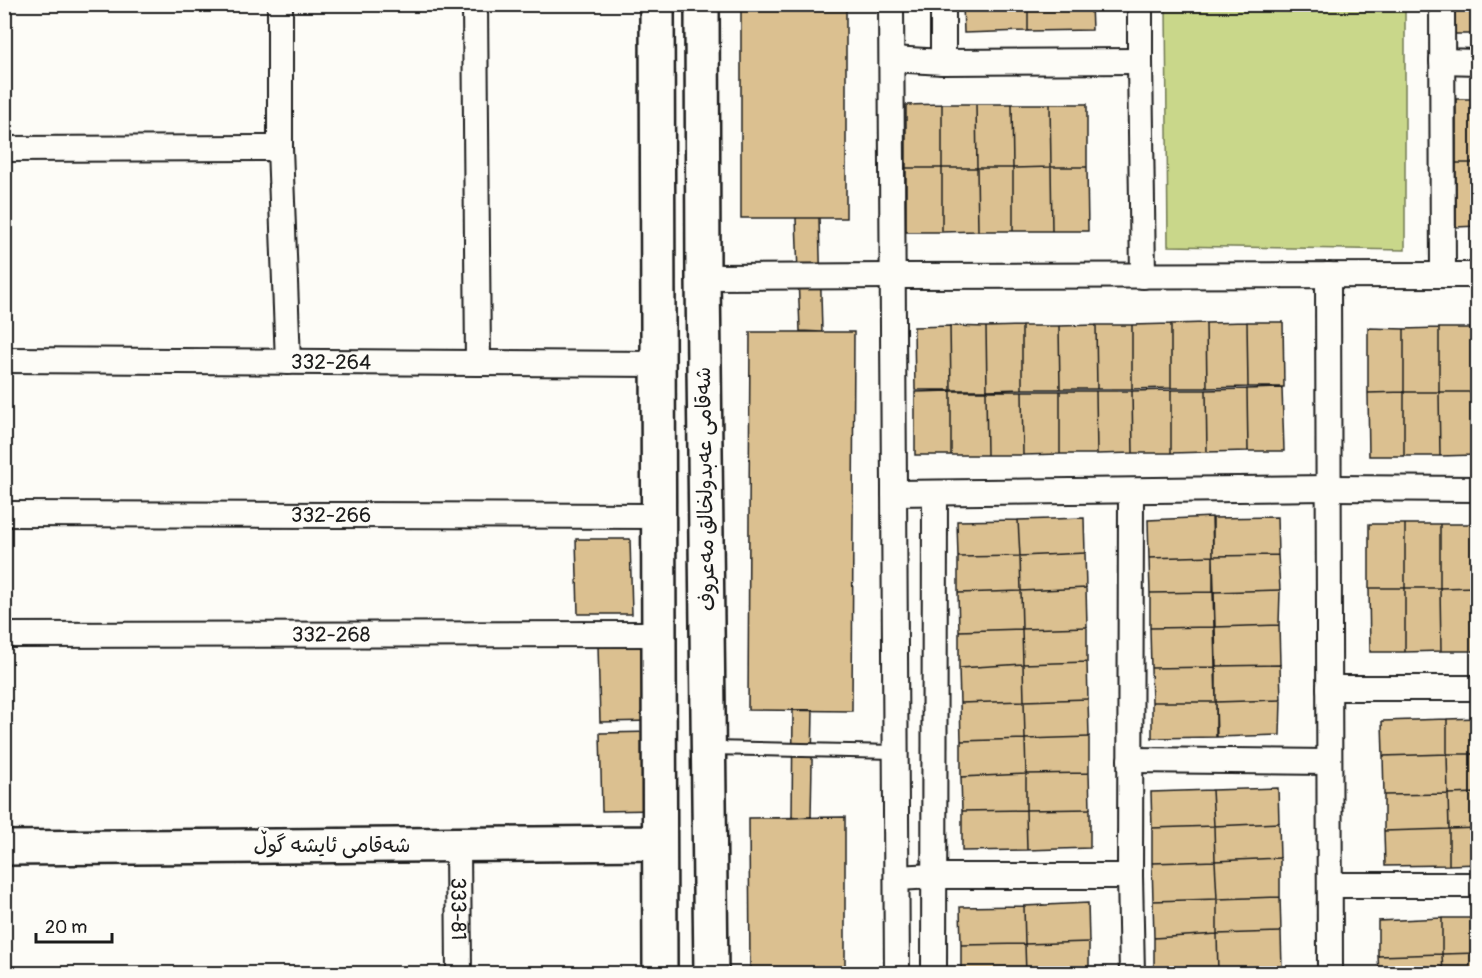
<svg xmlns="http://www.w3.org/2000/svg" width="1482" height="978" font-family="Pangolin,'Playpen Sans Arabic',sans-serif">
  <rect width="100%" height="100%" fill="#fdfcf7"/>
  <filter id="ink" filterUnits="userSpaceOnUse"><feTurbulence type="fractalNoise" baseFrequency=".0167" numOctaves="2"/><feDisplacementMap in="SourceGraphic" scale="12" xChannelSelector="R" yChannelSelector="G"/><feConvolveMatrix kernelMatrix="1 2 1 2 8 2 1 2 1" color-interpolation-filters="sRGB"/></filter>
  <g filter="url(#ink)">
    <path fill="#c9d78a" stroke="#727a53" stroke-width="1.5" d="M1166,5H1405V250L1168,246Z"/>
    <path fill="#dbc090" stroke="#1c1c1c" stroke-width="1.5" d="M741,4H846V218H741Z
      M963,4H1028V31L964,33Z
      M1028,4H1091L1092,30L1028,31Z
      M1454,4H1478V34H1455Z
      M1456,99H1478V163H1456Z
      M942,104V168H906V105Z
      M942,104H976L977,168H942Z
      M976,104H1012L1013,168H977Z
      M1012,104H1050L1051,167L1013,168Z
      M1050,104H1087V167H1051Z
      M1456,163H1478V226L1456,227Z
      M1051,167L1052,231H1013V168Z
      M1051,167H1087L1088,231H1052Z
      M906,168H942V232H906Z
      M942,168H977L978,231L942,232Z
      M977,168H1013V231H978Z
      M796,218H819L822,332L800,331Z
      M1247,322H1283L1284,387H1248Z
      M1247,322L1248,387L1207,388L1206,323Z
      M1206,323L1207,388H1171V324Z
      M1171,324V388L1132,389V325Z
      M1096,325L1097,389H1060L1059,326Z
      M1096,325H1132V389H1097Z
      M950,326L951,390H915L914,327Z
      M950,326L986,327L987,390H951Z
      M1022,326V389L987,390L986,327Z
      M1022,326H1059L1060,389H1022Z
      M1368,328L1404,329V392L1368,393Z
      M1439,328V392H1404V329Z
      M1439,328H1475V392H1439Z
      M1475,328H1478V392H1475Z
      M750,332H854L852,711L748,710Z
      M1282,388L1284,451H1248L1247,389Z
      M1247,389L1248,451L1207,452L1206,390Z
      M1171,390V453H1133L1132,391Z
      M1171,390H1206L1207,452L1171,453Z
      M951,391V455H915V392Z
      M951,391H986L987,455H951Z
      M986,391H1022L1023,455H987Z
      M1022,391H1060V454L1023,455Z
      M1060,391H1096L1097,454H1060Z
      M1096,391H1132L1133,453L1097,454Z
      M1404,392V456H1369L1368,393Z
      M1404,392H1439L1440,456H1404Z
      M1439,392H1475V455L1440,456Z
      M1475,392H1478V455H1475Z
      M1212,517L1213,556L1149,558L1148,520Z
      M1277,517L1278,555L1213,556V518Z
      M1084,518L1085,553L1020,556L1018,520Z
      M1018,520L1020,556L958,557L957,521Z
      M1369,524H1405V588H1369Z
      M1405,524H1440V588H1405Z
      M1440,524H1476V587L1440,588Z
      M1476,524H1478V587H1476Z
      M576,539H630L632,614H578Z
      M1085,553L1086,588L1021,591L1020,556Z
      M1278,555L1280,590L1214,592L1213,556Z
      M1020,556L1021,591L958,593V557Z
      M1213,556V592L1150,593L1149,558Z
      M1476,587V651H1441L1440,588Z
      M1476,587H1478V651H1476Z
      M1086,588L1087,627L1022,629L1021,591Z
      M1369,588H1405V652H1370Z
      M1405,588H1440L1441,651L1405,652Z
      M1280,590L1279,625L1215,627L1214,592Z
      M1021,591L1022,629L959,631L958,593Z
      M1213,592L1214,627L1150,628V593Z
      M1279,625L1280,665L1216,666L1215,627Z
      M1087,627V662L1023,664L1022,629Z
      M1214,627L1215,667L1151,668L1150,628Z
      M1022,629L1023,664L959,668V631Z
      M651,643L653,721L600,722L598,645Z
      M1087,662L1088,699L1024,701L1023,664Z
      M1023,664L1024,701L960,703L959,668Z
      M1280,665L1281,700L1216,702V666Z
      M1215,667L1216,702H1152L1151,668Z
      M1088,699L1089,737L1025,739L1024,701Z
      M1281,700L1280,735L1217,737L1216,702Z
      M1024,701L1025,739L961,741L960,703Z
      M1152,702H1216V737L1152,738Z
      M793,710H813L811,817L792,818Z
      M1478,718V754H1447V719Z
      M1447,719V754L1383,756L1382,721Z
      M653,732L655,810L602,811L600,733Z
      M1089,737V773L1026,774L1025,739Z
      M1025,739L1026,774L961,777V741Z
      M1447,754L1448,794L1384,795L1383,756Z
      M1447,754H1478V793L1448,794Z
      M1089,773L1090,809L1026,810V774Z
      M1026,774V810L962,811L961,777Z
      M1278,788L1279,823L1214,826L1212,790Z
      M1212,790L1214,826L1152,828L1151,792Z
      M1478,793V828L1449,829L1448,794Z
      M1448,794L1449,829L1384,831V795Z
      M1090,809V848L1027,850L1026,810Z
      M1026,810L1027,850L962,851V811Z
      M845,817V974H750L749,818Z
      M1279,823L1280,858L1215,861L1214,826Z
      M1214,826L1215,861L1152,863V828Z
      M1478,828V864L1449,865V829Z
      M1449,829V865L1385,866L1384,831Z
      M1280,858V897L1217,899L1215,861Z
      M1215,861L1217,899L1153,901L1152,863Z
      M1280,897L1281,932L1217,934V899Z
      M1217,899V934L1154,938L1153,901Z
      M1088,903L1089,942L1025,944L1024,906Z
      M1024,906L1025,944L961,945L960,907Z
      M1442,918H1478V953L1442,954Z
      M1442,918V954L1378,956V921Z
      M1281,932L1282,969L1218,972L1217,934Z
      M1217,934L1218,972L1154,973V938Z
      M1089,942V974H1026L1025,944Z
      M1025,944L1026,974H961V945Z
      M1478,953V974H1443L1442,954Z
      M1442,954L1443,974H1379L1378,956Z
      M1282,969V974H1218V972Z
      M1218,972V974H1154V973Z"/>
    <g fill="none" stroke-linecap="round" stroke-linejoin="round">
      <g stroke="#1c1c1c" stroke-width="16">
        <path id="lane" d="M711,748L896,752"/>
      </g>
      <g stroke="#1c1c1c" stroke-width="28">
        <g id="street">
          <path d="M280,4V148L288,362"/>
          <path d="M475,4L478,363"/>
          <path d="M891,4L897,974"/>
          <path d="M943,4V62"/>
          <path d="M1140,4V61L1143,276"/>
          <path d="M1442,4L1443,275"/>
          <path d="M892,59L943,62L1140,61"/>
          <path d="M1442,61L1478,62"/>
          <path d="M4,149L280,148"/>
          <path d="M1328,275L1330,974"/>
          <path d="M703,277L893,276L1478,275"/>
          <path id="s1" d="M4,360L658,364"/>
          <path d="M1131,491L1130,876L1132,974"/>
          <path d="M894,493L1329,488L1478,489"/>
          <path id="s2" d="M4,514L658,516"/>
          <path id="s3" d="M4,635L659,634"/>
          <path d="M1329,688H1478"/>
          <path d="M1130,760L1329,762"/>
          <path id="s4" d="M458,845L459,974"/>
          <path d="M897,878L934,876H1130"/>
          <path d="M1330,885H1478"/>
          <path d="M934,974L935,493"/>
        </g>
      </g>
      <g stroke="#1c1c1c" stroke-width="38">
        <path id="secondary" d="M657,4L660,974
          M702,4L703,277L711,974
          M4,848L659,843"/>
      </g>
      <use href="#lane" stroke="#fdfcf7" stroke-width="12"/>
      <use href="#street" stroke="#fdfcf7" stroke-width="24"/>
      <use href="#secondary" stroke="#fdfcf7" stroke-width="33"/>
    </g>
  </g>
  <g text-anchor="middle" stroke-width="6" stroke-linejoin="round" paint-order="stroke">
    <g font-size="21" fill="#1c1c1c" stroke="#fdfcf7">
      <text dy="7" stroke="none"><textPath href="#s1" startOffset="327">332-264</textPath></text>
      <text transform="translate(705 489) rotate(-91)" y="7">شەقامی عەبدولخالق مەعروف</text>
      <text dy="7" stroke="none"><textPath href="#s2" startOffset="327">332-266</textPath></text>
      <text dy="7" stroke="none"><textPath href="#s3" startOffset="327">332-268</textPath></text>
      <text x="332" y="852">شەقامی ئایشە گوڵ</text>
      <text dy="7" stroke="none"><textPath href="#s4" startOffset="64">333-81</textPath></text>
    </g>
  </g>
  <rect width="1482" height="978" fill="none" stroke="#fdfcf7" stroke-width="24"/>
  <rect x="12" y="12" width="1458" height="954" fill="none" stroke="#1c1c1c" stroke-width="2" filter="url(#ink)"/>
  <path d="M36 933v9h76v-9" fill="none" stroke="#1c1c1c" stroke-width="3"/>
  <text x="45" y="933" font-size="18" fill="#1c1c1c" stroke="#fdfcf7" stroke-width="4.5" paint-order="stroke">20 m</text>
</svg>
